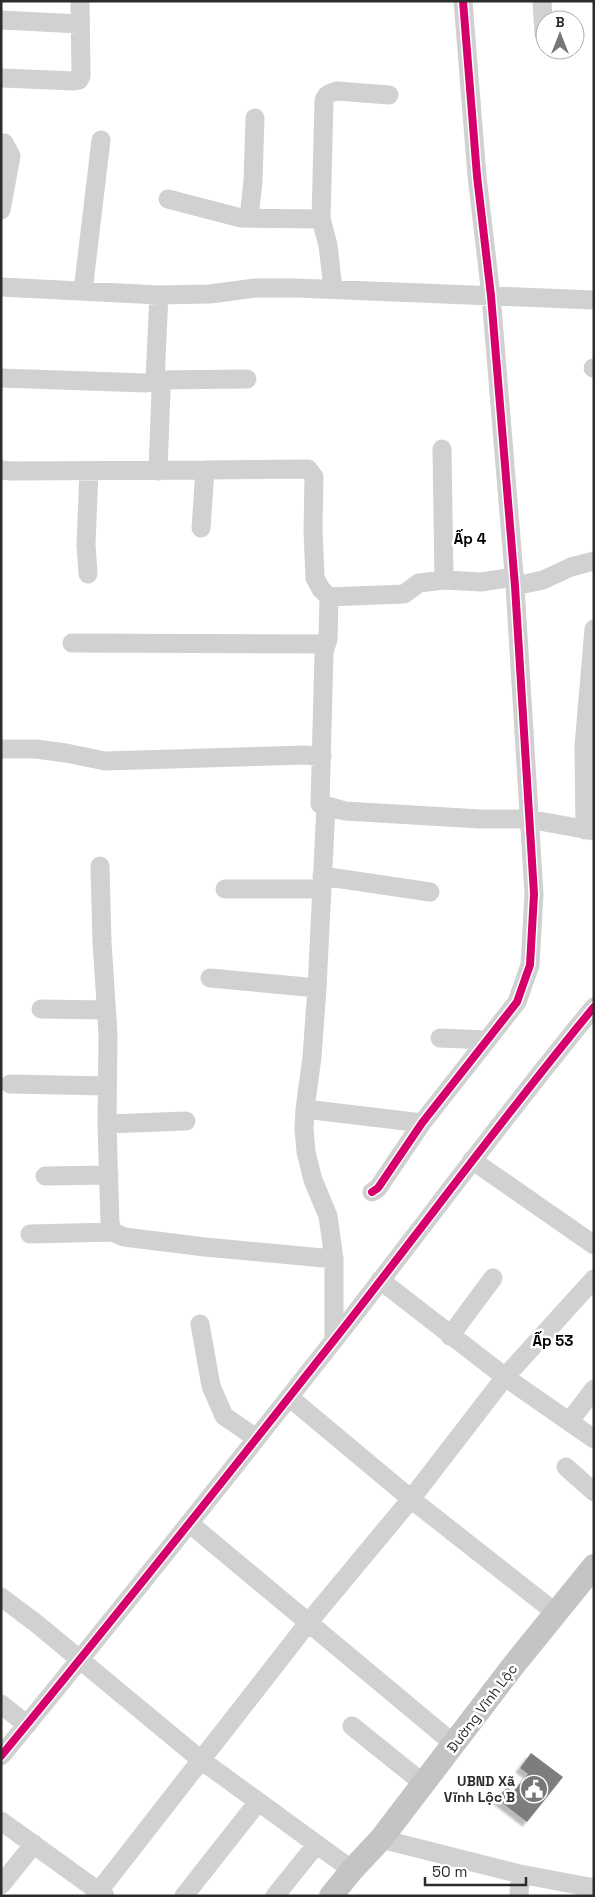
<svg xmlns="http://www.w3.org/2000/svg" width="595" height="1897" font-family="'Space Grotesk',sans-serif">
  <defs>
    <filter id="shadow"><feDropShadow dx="-4.5" dy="4.5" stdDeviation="1" flood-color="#0004"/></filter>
  </defs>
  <rect width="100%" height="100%" fill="#fff"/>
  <path fill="#7d7d7d" filter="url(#shadow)" d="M531,1753L563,1777L527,1822L497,1799L507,1787L513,1792L528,1774L520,1768Z"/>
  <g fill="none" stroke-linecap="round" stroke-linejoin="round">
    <path stroke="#d1d1d1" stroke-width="19" d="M542,1L544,34
      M1,20L80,24
      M3,78L74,81L79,80L81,76L80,1
      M1,143H4L11,156L1,210
      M168,199L241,218L321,219
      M249,218L253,181L255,118
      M1,287L159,295L210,294L255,288H296L594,300
      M333,289L328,245L321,219L324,101C326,94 330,93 337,91L389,95
      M83,291L101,140
      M593,368H594
      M1,378L146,383L155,380L159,295
      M442,449L444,580L481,582L514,577
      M1,470L11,471L205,470L201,528
      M205,470L308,469L314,477L313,530L315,578L321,589L329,597L404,594L419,583L444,580
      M158,471L161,390L155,380L247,379
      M88,574L86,545L89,471
      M515,586L543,580L571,567L594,561
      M329,597L328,639L324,653L320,804L345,811L480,819H528L594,831
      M72,643L325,644
      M1,749H36L66,753L105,761L305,755L322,757
      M326,806L317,988L312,1057L305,1109L304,1129L306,1152L313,1180L328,1216L334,1259V1340
      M585,830L584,746L594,629
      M100,866L102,942L108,1034L107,1124L110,1223L113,1232
      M322,876L430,892
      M225,889H321
      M210,978L317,988
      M41,1009L106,1010
      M440,1038L486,1040
      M10,1084L107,1086
      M305,1109L422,1123
      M107,1124L186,1121
      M472,1160L594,1245
      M45,1176L109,1175
      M372,1192L378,1188L422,1123L517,1002L530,965L534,894L515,586L491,296L477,176L463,1
      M30,1234L113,1232L124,1237L205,1247L334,1259
      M380,1280L505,1377L594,1439
      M200,1324L211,1386L224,1416L256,1438
      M450,1336L493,1278
      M289,1397L411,1499L556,1613
      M569,1422L594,1389
      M566,1467L594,1492
      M189,1523L454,1744
      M1,1597L37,1624L201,1760L352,1870
      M1,1704L27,1725
      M352,1726L424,1784
      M1,1756C118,1614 232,1470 346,1325C429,1219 508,1111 594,1007
      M1,1821L105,1896
      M381,1839L520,1874L594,1888
      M1,1885L34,1844
      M95,1896L308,1623L411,1499L505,1377L594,1279
      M184,1896L258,1802
      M275,1896L316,1845
      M519,1896L520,1874"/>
    <path stroke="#c4c4c4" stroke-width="24" d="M331,1896L352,1870L381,1839L513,1666L594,1566"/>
    <g stroke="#fff" stroke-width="11">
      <path id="cycleway" d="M372,1192L378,1188L422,1123L517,1002L530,965L534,894L515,586L491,296L477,176L463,1
        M1,1756C118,1614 232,1470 346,1325C429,1219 508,1111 594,1007"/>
    </g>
    <use href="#cycleway" stroke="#d6006c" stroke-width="8"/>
  </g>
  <defs>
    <g id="civic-disc" transform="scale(1.4375)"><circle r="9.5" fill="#767676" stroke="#fff"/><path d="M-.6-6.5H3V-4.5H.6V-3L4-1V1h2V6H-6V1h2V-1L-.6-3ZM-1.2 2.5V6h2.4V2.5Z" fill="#fff"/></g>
  </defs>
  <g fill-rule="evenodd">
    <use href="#civic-disc" x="534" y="1789"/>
  </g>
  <g text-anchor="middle" stroke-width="5" stroke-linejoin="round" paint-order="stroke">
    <g font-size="14" fill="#2c2c2c" stroke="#fff">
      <text transform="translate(482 1708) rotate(-53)" y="5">Đường Vĩnh Lộc</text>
    </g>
    <g font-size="14" font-weight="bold" fill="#2c2c2c" stroke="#fff" text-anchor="end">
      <text x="515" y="1786">UBND Xã<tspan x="515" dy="16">Vĩnh Lộc B</tspan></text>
    </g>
    <g font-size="15" font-weight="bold" fill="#000" stroke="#fff">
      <text x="470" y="544">Ấp 4</text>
      <text x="553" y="1346">Ấp 53</text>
    </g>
  </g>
  <rect width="595" height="1897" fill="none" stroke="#2c2c2c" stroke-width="5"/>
  <g transform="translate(560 35)"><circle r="24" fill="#ffffff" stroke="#ababab"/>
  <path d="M0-4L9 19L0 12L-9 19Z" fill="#767676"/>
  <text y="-8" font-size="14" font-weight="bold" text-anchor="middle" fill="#2c2c2c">B</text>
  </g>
  <path d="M425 1877v8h101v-8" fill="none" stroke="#2c2c2c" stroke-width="2.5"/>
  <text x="432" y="1877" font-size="15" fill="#2c2c2c" stroke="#ffffff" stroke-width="4" paint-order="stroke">50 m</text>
</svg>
